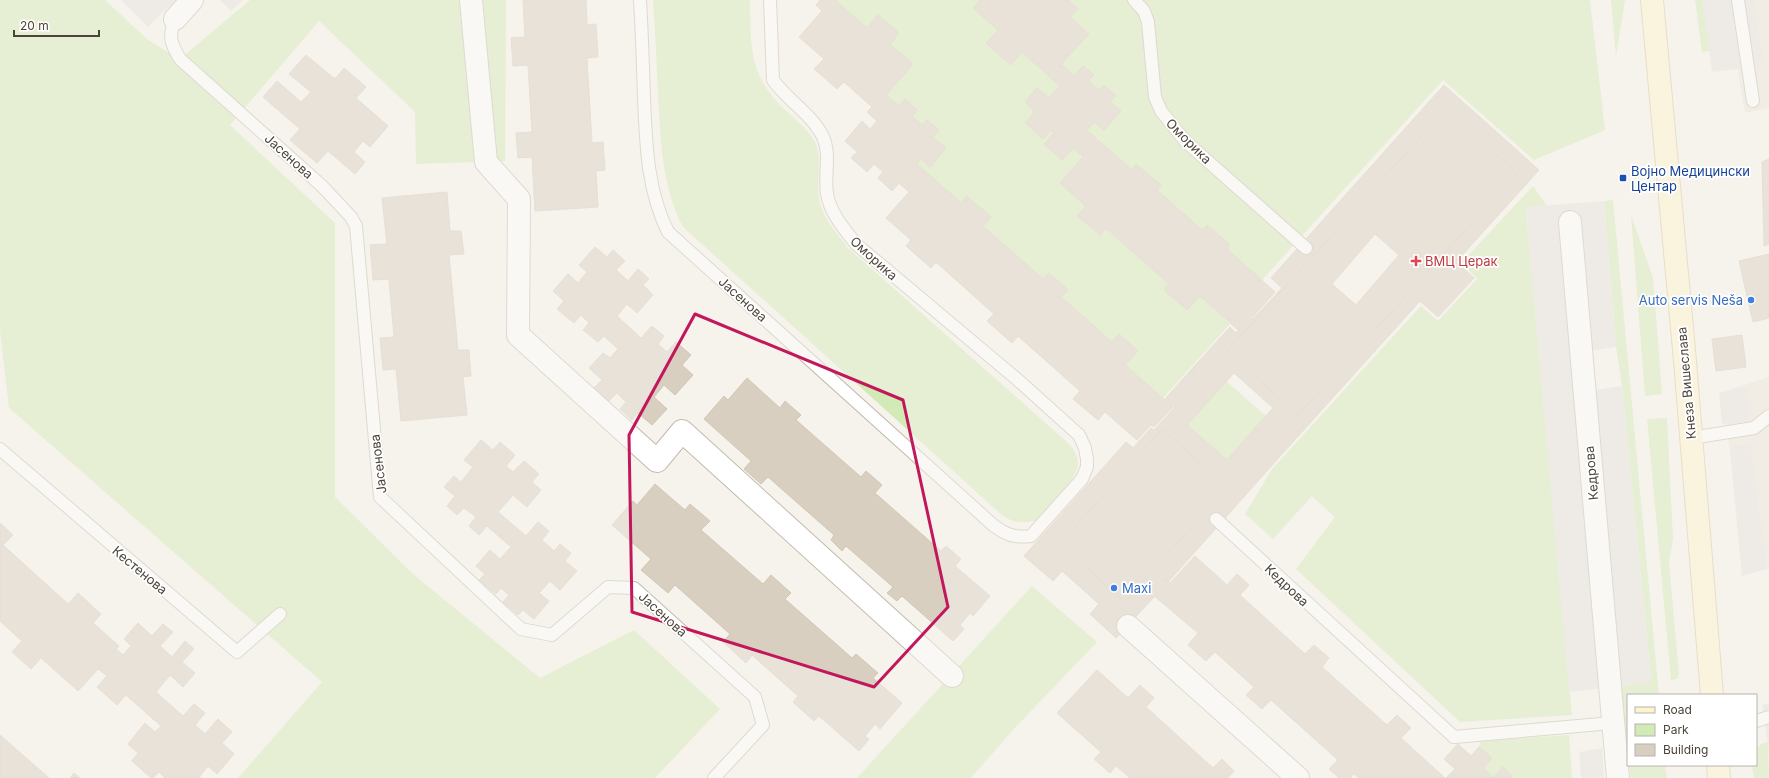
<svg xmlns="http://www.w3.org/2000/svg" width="1769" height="778" font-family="Inter,sans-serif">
  <rect width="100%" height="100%" fill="#f6f3ec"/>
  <path fill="#eae5da" d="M1726,0H1769V108L1745,113Z
    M1769,377V568L1742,576L1730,449L1719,393Z"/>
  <path fill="#d2eab5" d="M0,0H105L148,40L180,59L250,0H506L505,161L416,164L415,112L319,21L230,125L335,223V497L413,574L540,678L634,630L720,709L655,778H238L322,682L9,408L0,331Z
    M653,0H750C751,44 748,73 782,107C791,116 810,130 815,142C823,160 816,180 819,199C822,217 837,234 848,248L1067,442C1073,448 1078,455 1078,464C1078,479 1045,509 1035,521C1022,523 1014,523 1003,516L683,227C662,187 661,142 658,97C657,65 655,32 653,0Z
    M835,0H980L973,8L998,30L986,43L1011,65L1022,52L1060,86L1049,98L1037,88L1025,102L1035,112L1025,124L1043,139L1051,130L1054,133L1062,160L1073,148L1083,156L1060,183L1086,206L1077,216L1099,235L1106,228L1169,284L1164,290L1187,310L1200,296L1230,324L1163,398L1125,365L1138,351L1112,342L1061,297L1068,290L1049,273L1043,279L983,226L991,217L968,196L961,203L917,164L921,159L930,167L946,148L933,137L939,130L927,120L922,125L912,116L905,99L899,106L886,95L913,64L890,44L899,33L878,15L867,28Z
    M1068,0H1590L1605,130L1534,160L1443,80L1262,280L1227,249L1230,245L1207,225L1202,230L1157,190L1161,185L1137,164L1132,170L1087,130L1094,122L1104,130L1121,111L1110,102L1115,96L1104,85L1099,90L1088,81L1093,75L1083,66L1074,76L1062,65L1089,34L1070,17L1078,9Z
    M1611,0H1625L1616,56Z
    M1695,0H1703L1710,51L1702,52Z
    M1533,186L1547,206L1526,208L1572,715L1460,722L1296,569L1335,517L1312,496L1273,539L1245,514L1272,469L1421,306L1438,321L1477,279L1462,262Z
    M1613,200L1659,695H1628V752L1621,686L1651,681L1622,386L1616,347L1604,201Z
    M1631,215L1653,278L1662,394L1645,396Z
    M1226,381L1266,416L1227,460L1187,425Z
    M1667,418L1673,539L1669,563L1679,674L1677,679L1671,680L1647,419Z
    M1032,586L1097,642L1013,730L971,778H857Z
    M1569,735L1572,778H1511L1512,776L1503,767L1493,778L1483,768L1492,758L1479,747L1481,741Z
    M1768,742L1769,778H1754L1752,765H1756V749L1761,744Z
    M1629,765H1665L1667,778H1631Z"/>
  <path fill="#e5e3e0" d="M121,0H176L148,27Z
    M220,0H243L231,11Z
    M1703,0H1753L1764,66L1712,72Z
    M1604,201L1616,347L1577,353L1581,392L1622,386L1651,682L1569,692L1526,207Z
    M1746,387L1750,421L1722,424L1719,393Z
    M1750,443L1767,569L1742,576L1730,449Z
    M1769,703V752L1762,705Z
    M1602,748L1604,778H1581L1579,752Z"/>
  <path fill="#d8cfc1" stroke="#d3c7b4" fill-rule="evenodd" d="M523,0H586L587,25L596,24L598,57L587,58L592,143L603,142L605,170L596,171L598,207L535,211L532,157L518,158L516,133L532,132L528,65L513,66L511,38L525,37Z
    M820,0H835L867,28L878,15L899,33L890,44L913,64L886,95L899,106L905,99L917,110L912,116L922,125L927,120L939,130L933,137L946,148L930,167L921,159L917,164L961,203L967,196L991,217L983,226L1043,279L1049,273L1068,290L1061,297L1112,342L1119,334L1138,351L1125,365L1173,407L1154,427L1151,425L1137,440L1105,412L1098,420L1073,399L1080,391L1018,336L1012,343L987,321L994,314L936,262L931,268L906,246L911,240L886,218L909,192L899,183L892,191L878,178L883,172L874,164L867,172L851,158L857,152L845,141L862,121L870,129L877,121L867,112L872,107L844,82L837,89L814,69L824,59L799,37L822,11L816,5Z
    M980,0H1068L1078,9L1070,17L1089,34L1050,77L1022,52L1011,65L986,43L998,30L973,8Z
    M306,55L335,79L344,68L366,87L356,98L388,126L370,147L363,141L354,152L365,162L355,174L328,151L317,163L290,140L300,129L263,97L277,81L301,102L311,92L289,74Z
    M1062,65L1074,76L1083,66L1094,75L1088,81L1099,90L1104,85L1116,96L1110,102L1121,111L1104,130L1094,122L1087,130L1097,139L1083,156L1073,148L1062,160L1044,144L1054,133L1051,130L1043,139L1025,123L1035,112L1025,102L1037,88L1049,98L1060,86L1051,78Z
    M1444,85L1539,170L1456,262L1474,278L1438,317L1420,301L1283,453L1255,428L1273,408L1234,373L1215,394L1190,371L1230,327L1236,333L1251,317L1253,319L1282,288L1271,278ZM1446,109L1517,173L1298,415L1227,351Z
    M1446,109L1517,173L1298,415L1227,351ZM1375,234L1399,255L1356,305L1332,284Z
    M1098,140L1132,170L1136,164L1161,185L1157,190L1202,230L1207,225L1230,245L1227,249L1275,292L1253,317L1251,315L1238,330L1200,296L1187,310L1164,290L1169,284L1106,228L1100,235L1077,216L1086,206L1060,183Z
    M1769,159V244L1764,246L1762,162Z
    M447,192L450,231H461L464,254L449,255L458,350H469L471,376L463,377L467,415L401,421L396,369L383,370L380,338L394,337L389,279L373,280L370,245L387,244L382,198Z
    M595,247L607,257L613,250L625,261L616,270L628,281L638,269L649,279L643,285L653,295L637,313L627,304L617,316L641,338L652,326L664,336L658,344L667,352L676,342L691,355L682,365L693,375L675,395L664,385L654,397L667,409L652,425L638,413L632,420L620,409L626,402L617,393L609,401L594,388L602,380L589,368L603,353L610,358L618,349L604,336L598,342L583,330L589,323L581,315L574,323L557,309L564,301L553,291L568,274L578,283L587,272L579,265Z
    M1769,254V318L1753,322L1739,261Z
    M1742,335L1746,367L1716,371L1712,339Z
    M1190,371L1215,394L1187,425L1227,460L1255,428L1283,453L1169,581L1166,578L1151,595L1154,597L1116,638L1090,614L1099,604L1062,571L1053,581L1024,556L1126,442L1133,448L1151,428L1154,430L1175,407L1165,399ZM1162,429L1227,487L1125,602L1060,544Z
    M747,378L780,408L785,401L801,415L796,420L861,477L866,471L882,485L875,493L941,551L946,546L961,559L955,566L990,596L973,616L970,613L960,625L964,629L953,641L902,596L897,601L887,593L893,587L846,546L842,551L831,540L834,535L768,477L761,484L744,469L751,461L704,419L724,396L728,400Z
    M1162,429L1227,487L1125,602L1060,544Z
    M481,440L493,450L500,442L515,455L506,466L513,472L524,461L539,474L532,482L541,490L527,507L513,495L498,512L526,536L538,522L549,531L542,540L554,551L560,544L571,553L565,561L577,571L560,590L550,581L539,593L549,601L534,619L523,610L518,615L503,602L509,595L501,588L496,594L479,580L485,574L476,566L490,550L500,559L511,547L487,526L479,535L469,526L476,517L464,508L457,515L447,506L455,496L444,487L454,476L461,482L473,467L464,460Z
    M655,484L685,510L690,504L710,521L701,530L763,584L771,575L791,593L785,599L852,658L856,654L878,673L873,678L902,703L880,729L875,724L865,736L869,739L859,751L819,716L814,721L793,702L798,696L752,655L746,663L723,642L730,634L675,585L668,593L641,570L651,559L612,525L633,501L637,505Z
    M0,523L13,535L3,545L68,604L78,593L101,614L93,623L119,646L78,691L41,658L31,669L12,652L22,641L0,621Z
    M1195,556L1227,585L1237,574L1249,585L1240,595L1305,654L1314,645L1329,658L1322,667L1387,725L1397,715L1411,728L1401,738L1445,778H1359L1354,774L1350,778H1339L1329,769L1338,760L1271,700L1262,709L1246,695L1254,687L1215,652L1206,661L1188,645L1198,633L1153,595L1166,579L1170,583Z
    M138,623L152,636L163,624L173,632L160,646L172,657L185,641L194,649L182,662L195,673L183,687L170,675L156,692L183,716L194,704L205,713L195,725L205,734L218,719L232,732L222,743L234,754L217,774L208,766L199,777L201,778H165L159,772L153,778H151L132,761L138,753L128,744L145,723L155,732L161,726L126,695L117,705L97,687L107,676L98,669L116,649L123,655L131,646L124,639Z
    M1097,670L1128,698L1140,685L1154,698L1146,707L1213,768L1222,759L1234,771L1228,778H1130L1116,766L1110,773L1094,759L1101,752L1057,713Z
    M0,735L49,778H0Z
    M1458,744L1471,756L1479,747L1492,758L1483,768L1493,778L1503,767L1512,776L1511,778H1446L1455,769L1444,759Z
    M74,773L80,778H70Z"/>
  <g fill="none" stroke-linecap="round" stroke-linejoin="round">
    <g stroke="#c2bbae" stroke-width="14">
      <path id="lane" d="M640,0C642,33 643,65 644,98C646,144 647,190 668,232L993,525C1006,535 1015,538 1031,536L1082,479L1087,467V459L1085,448L1079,435L1019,381L856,244C845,230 830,213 827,194C824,175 831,155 823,137C812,114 787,100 773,80L770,0
        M1134,0L1144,11L1148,22L1155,97L1161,111L1185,141L1306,248
        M1738,0L1753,101
        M175,19C168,37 171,44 180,59L322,186L351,217L356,226L380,497L521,629L552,635L608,587L634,588L755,697L763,725L714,778
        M1691,438L1754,428L1769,416
        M0,449L237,652L280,614
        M1216,519L1454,737L1612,723
        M1756,721L1769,717"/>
    </g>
    <g stroke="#c2bbae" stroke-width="24">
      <path id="street" d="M471,0L486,162L519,199L518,335L657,461L682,431L952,676
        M175,19L192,0
        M1570,222L1618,778
        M1128,626L1298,778"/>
    </g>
    <g stroke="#d6c79b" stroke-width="24">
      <path id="secondary" d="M1652,0L1685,361L1712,695
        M1718,765L1719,778"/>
    </g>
    <use href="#lane" stroke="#fff" stroke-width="12"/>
    <use href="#street" stroke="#fff" stroke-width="22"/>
    <use href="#secondary" stroke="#fff3cd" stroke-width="22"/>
  </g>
  <path d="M0 0H1769V778H0ZM695,314L903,400L948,607L874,687L632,612L629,435Z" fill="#f6f3ec" fill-opacity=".55" fill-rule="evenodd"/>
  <path fill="none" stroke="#c2185b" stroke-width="3" stroke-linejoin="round" d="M695,314L903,400L948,607L874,687L632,612L629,435Z"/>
  <rect fill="#1a4fb4" stroke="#fff" stroke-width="1.5" x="1619" y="174" width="8" height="8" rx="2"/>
  <path fill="#e0444e" stroke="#fff" stroke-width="1.5" d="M1414 255h4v4h4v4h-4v4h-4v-4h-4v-4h4z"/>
  <g fill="#3f7fe0" stroke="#fff" stroke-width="1.5">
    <circle cx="1751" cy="300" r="4"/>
    <circle cx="1114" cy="588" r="4"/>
  </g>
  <g text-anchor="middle" stroke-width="3.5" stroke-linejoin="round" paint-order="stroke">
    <g font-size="13" fill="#4b4439" stroke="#fff">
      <text transform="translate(1189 141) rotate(45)" y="5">Оморика</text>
      <text transform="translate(289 156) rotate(42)" y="5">Јасенова</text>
      <text transform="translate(874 258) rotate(42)" y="5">Оморика</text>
      <text transform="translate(743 299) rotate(42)" y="5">Јасенова</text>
      <text transform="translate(1686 383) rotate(-95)" y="5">Кнеза Вишеслава</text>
      <text transform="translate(378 464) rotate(-97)" y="5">Јасенова</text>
      <text transform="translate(1591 473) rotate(-95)" y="5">Кедрова</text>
      <text transform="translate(140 570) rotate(40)" y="5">Кестенова</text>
      <text transform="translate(1287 585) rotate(43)" y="5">Кедрова</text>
      <text transform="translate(663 614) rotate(42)" y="5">Јасенова</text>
    </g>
    <g font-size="13" fill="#164399" stroke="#fff" text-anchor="start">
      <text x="1631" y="176">Војно Медицински<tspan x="1631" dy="15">Центар</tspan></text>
    </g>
    <g font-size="13" fill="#be3a42" stroke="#fff" text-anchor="start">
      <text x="1425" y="266">ВМЦ Церак</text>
    </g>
    <g font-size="13" fill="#366cbe" stroke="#fff" text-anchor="end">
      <text x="1743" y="305">Auto servis Neša</text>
      <text x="1122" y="593" text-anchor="start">Maxi</text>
    </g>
  </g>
  <rect x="1627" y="694" width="130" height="72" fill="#ffffff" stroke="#b7b4b0"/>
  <rect x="1635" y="707" width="20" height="6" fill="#fff3cd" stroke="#b7b4b0"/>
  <text x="1663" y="714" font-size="12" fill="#4b4439">Road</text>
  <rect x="1635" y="724" width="20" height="12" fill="#d2eab5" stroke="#b7b4b0"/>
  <text x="1663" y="734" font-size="12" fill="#4b4439">Park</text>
  <rect x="1635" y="744" width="20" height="12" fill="#d8cfc1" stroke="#b7b4b0"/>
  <text x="1663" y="754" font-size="12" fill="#4b4439">Building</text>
  <path d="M14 30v6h85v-6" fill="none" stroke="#4b4439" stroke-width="2"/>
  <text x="20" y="30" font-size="12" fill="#4b4439" stroke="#ffffff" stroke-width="3" paint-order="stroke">20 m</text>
</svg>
